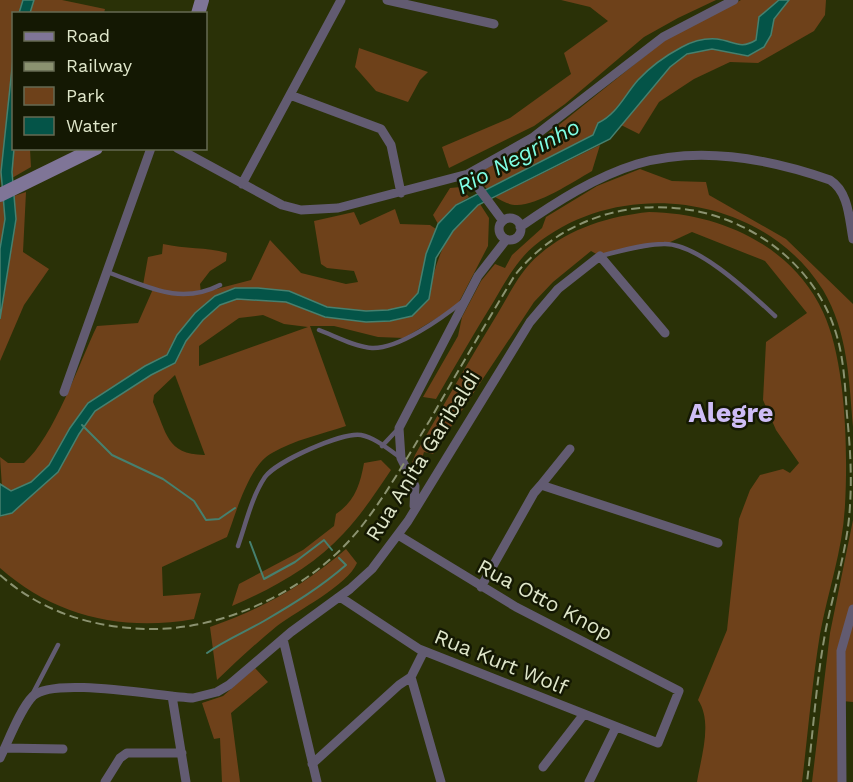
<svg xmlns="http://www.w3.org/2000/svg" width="853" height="782" font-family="'Work Sans',sans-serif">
  <rect width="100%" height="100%" fill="#2a3107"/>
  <path fill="#6e411a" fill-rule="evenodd" d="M0,0H23L19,13L14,14L13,59L0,186Z
    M34,0H62L105,9L104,13L30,14Z
    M561,0H716L678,18L644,37L565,104L534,126L449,168L442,147L510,118L571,74L564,53L608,21L590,7Z
    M741,0H779L759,17L756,40C740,50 734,41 717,39C705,38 692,41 682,47C665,56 651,66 638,80C624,96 617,114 598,124L593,135L487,189L480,181V172L544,137L666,39Z
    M789,0H826L825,15L814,31L758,63L730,62L694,79L659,102L639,134L621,125C642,99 666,56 701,50C716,48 733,54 748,56L771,35L774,19Z
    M359,48L428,72L420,80L408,102L376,91L355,67Z
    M600,145L592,171C573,182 538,205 517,205C509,205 502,201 495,197Z
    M14,149H30L31,167L12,178Z
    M640,169L672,181L706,182L709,195L786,239L853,304V427C849,380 848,332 823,290C763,194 620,175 534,246C517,260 505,282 494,301C474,333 455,366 436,399L423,397L458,336L462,317L481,281L495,264L505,268L512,255L542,228L546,217L597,186Z
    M461,187L469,197L456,205L438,224L433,215L450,188Z
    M26,192L23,252L49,269L24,305L0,361V319L16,219L14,196Z
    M3,201L5,219L0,249V202Z
    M480,204L489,218L488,246L457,306L404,338L378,337L334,326H310L346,426C322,434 294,440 272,453C249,465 236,513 227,537L162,567L163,596L201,593L194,619C123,632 54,616 0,568V517L12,513L95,411L151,375L175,363L186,341L203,320L220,305L237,299L286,302L325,317L366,322L428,299C436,259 445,229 480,204ZM263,315L284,324L308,327L199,366V346L239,318ZM175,375L205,455H204C166,454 167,433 153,402L154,395Z
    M395,209L400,224L430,225L436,229L426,254L418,293L406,306L388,310L366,311L327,307L289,291L235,288L177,335L167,355L145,366L122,383L70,428L49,465L31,482L11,491L2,487L0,457L8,463H24C54,437 79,363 97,326L138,323L153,289L143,285L148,257L162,254L163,244C185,249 206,247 227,253L226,261L210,271L200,284L201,293L251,280L270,240L301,273L346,284L358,282L354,271L327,268L321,264L314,221L354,212L360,225Z
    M649,212C719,213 792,245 823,312C846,361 848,451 845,505C843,549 828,591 820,634C812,683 808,733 802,782H697C701,757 713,722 698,700L727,630L739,519L750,490L760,475L783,469L790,473L799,463L776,430L763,400L766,342L807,313L765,261L692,232L666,244L600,256L591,251L553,282L534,302L433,454L424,452L420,465L412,463L415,455C442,408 469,360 498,313C510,293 521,269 540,254C570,228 610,216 649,212Z
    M381,460L391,470C376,492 362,514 344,533C314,566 272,589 232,606L239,584L303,550L334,526L336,514C355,501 360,485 364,463Z
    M853,520V702L842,701V782H812L830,633Z
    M346,549L357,563C347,586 298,610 277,626C256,643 236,662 217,680L210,627C264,608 303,586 346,549Z
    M255,668L268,682L231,713L240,782H222L220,738L214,739L202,703L223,696Z"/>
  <path fill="#045448" stroke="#46806f" stroke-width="1.5" d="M23,0H34L30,13H19Z
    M779,0H789L774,19L771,35L764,47L748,56L712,49L687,54L670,67L610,139L478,205L453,231L436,258L429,299L412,316L390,321L366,322L325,317L286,302L237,299L220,305L203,320L186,341L175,363L151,375L95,411L79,434L58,472L12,513L0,516V484L11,491L31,482L49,465L70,428L88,403L145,366L167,355L177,335L195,313L215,296L235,288H258L289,291L327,307L366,311L388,310L406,306L418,293L426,254L438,224L456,205L593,135L598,123C617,114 624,96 638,80C651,66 665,56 682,47C693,41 705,38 717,39C734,41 740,50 756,40L759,17Z
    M13,59L14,149L12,172L16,219L0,319V249L5,219L1,172Z"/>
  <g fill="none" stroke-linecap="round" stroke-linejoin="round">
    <path stroke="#46806f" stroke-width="2" d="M82,425L112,455L163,479L194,501L206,520L219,519L235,508
      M250,542L264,579L295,562L324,540L332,550
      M207,653C225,640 245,632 264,621C293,604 321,587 346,565L339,558"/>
    <path stroke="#625b71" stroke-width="4.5" d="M600,256C621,251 643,244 664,244C698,243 751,294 775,316
      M107,272C147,286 179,306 220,285
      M319,330C335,336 355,347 372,348C399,349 442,318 462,302
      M382,446L399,428
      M238,546C246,523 252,496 265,477C277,461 342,432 361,435C376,438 389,450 401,458
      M32,695L58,645"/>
    <path stroke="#625b71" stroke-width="9" d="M387,0L494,24
      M290,95L381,129L391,145L401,193
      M177,148L282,205L301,210L338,208L468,174L532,138L663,37L734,0
      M468,174L503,221
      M242,184L341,0
      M499 229a11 11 0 1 1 22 0a11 11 0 1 1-22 0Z
      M520,227C556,202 595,177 637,164C699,146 770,159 830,180C849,192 849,219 853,239
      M64,392L151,148
      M541,485L570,449
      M414,506L415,486L401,458L399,428L478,276L506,240
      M481,587L534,493L541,485L718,543
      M340,597L419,649L658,743L679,691L516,607L398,535
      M283,639L317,782
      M411,677L441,782
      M172,696L186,782
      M5,748L63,749
      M0,758C8,742 20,709 33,696C54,676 162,697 193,698L217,692L229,685L291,632L350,589L372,569L408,521L530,322L558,289L600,256L665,333
      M312,764L399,685L411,677L424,651
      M543,767L584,714
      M105,782L120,758L127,753H182
      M589,782L616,727
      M842,782L841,651L853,609"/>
    <path stroke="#7f7597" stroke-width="14" d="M198,14L202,0
      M0,195L96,148"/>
    <path stroke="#8b9270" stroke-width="2" stroke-dasharray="9 4.5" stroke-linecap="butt" d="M0,575C42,612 91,627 146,629C225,631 312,589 361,527C387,494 408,456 430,420C458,371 486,323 515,275C556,224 620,200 684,209C752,218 814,265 835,330C844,357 845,386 847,415C850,445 852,475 850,505C848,549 833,591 825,634C816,683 813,733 807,782"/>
  </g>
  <g text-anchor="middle" stroke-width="5" stroke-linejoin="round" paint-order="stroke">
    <g font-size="21" fill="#dfe6ca" stroke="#141803">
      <text transform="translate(423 456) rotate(-58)" y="7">Rua Anita Garibaldi</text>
      <text transform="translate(545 600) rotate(28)" y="7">Rua Otto Knop</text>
      <text transform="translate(501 662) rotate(22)" y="7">Rua Kurt Wolf</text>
    </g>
    <g font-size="22" font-style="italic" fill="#7ffee4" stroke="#141803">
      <text transform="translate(518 156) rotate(-28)" y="8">Rio Negrinho</text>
    </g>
    <g font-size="27" font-weight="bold" fill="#cebdf6" stroke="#141803">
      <text x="731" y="422">Alegre</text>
    </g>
  </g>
  <rect x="12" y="12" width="195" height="138" fill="#141803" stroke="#656a53" stroke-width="1.5"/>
  <rect x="24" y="32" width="30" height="9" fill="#7f7597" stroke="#656a53" stroke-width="1.5"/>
  <text x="66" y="42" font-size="18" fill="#dfe6ca">Road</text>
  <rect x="24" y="62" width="30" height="9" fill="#8b9270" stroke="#656a53" stroke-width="1.5"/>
  <text x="66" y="72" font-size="18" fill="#dfe6ca">Railway</text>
  <rect x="24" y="87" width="30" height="18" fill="#6e411a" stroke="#656a53" stroke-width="1.5"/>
  <text x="66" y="102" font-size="18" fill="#dfe6ca">Park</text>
  <rect x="24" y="117" width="30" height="18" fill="#045448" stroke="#656a53" stroke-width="1.5"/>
  <text x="66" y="132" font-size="18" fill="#dfe6ca">Water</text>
</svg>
